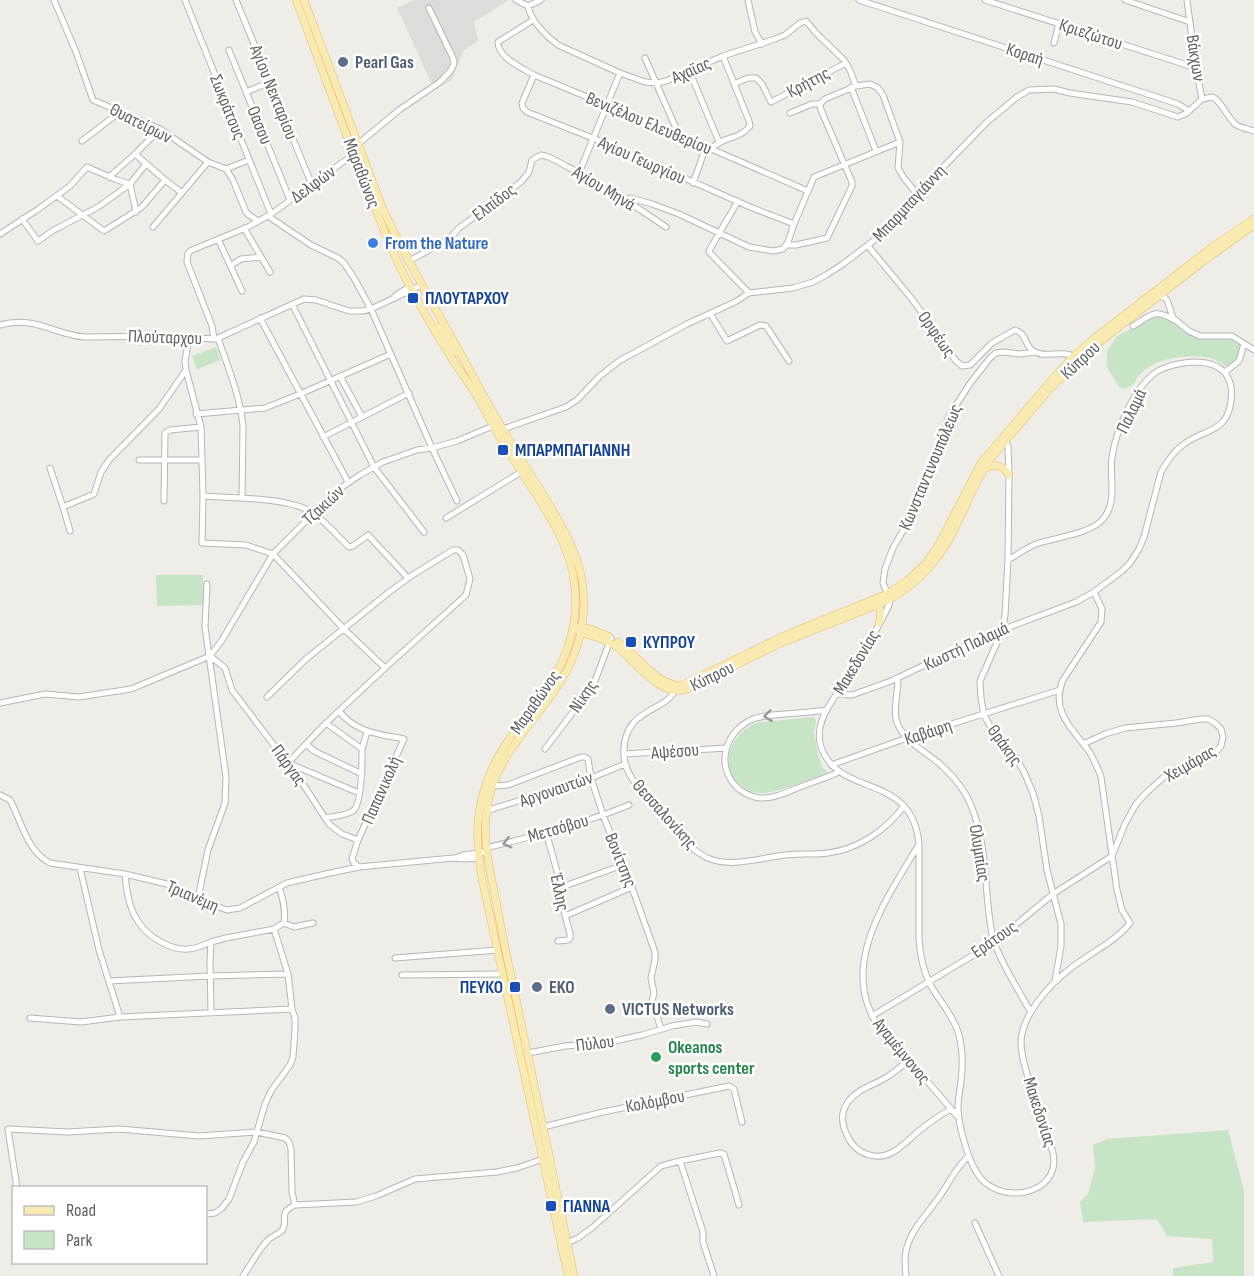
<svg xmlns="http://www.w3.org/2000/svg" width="1254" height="1276" font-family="'Sofia Sans Condensed',sans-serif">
  <rect width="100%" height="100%" fill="#efede7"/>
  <path fill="#dedcd9" d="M414,0H509L474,22L478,41L464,50L451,81L434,89L397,8Z"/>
  <path fill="#c7e5c6" d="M1158,315L1167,317L1189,334L1228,337L1242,345C1240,354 1236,363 1228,367C1221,363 1214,358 1206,357C1183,354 1144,359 1134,384L1125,389L1119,387L1107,367V351L1117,336Z
    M216,347L221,360L197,369L192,356Z
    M156,575H203L204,605L157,606Z
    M814,717L816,721L814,734L819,758L823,768L827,771L826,773C810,779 775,794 759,793C753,793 747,790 742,786C716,767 732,728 761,722Z
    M1228,1130L1244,1190V1276H1173V1268L1213,1262L1212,1239L1167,1236L1157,1219L1083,1222L1080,1202L1088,1194L1095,1167L1093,1145L1107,1139Z"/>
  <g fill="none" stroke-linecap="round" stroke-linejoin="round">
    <g stroke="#b4b7ba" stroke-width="7">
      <path id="minor" d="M54,0L76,52L93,100L160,129L208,162L226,169L233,180L246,212L249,215L258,221
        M185,0L271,214
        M236,0L312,185
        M516,0L528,6C530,20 547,37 558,45L620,73L645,82L657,83L666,81L723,56L775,39L785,35L800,23L806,21L816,33L844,60L850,70L856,86
        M748,0L755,32L762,44
        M859,0L1178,104L1189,111
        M985,0L1196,68
        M1125,0L1190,22
        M528,6L541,0
        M533,20L498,42C498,58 522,68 534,75L679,135L808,191
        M1054,43L1059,23
        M229,50L290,200
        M645,58L679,135
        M689,70L719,142
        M534,75L522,103L523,108L527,112L605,143L750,207L794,224
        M734,84L748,78H756L762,84L771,102L846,63
        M851,87L876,151
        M246,92L270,82
        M1202,99C1203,99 1211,97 1212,97C1220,99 1228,118 1235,124C1241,128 1247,129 1254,131
        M820,104L825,99L856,86L870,84L878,88L883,95L900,142L898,168L904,178L917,194
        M790,113L812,104H820
        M82,141L121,111
        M358,144L399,110L440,82L451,70L454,64L453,58L429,8
        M711,149C721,137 741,139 750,126L749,121L723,56
        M135,154L165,180L182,193
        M226,169L249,160
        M579,173L620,73
        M109,177L135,154L160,129
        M693,183L706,147
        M57,196L104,231L142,207L165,180
        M624,199L631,198L652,204L679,214L749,247L773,251L783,249L788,242L794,224L814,177L900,142
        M738,201L710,249L709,252L749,293
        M268,216L311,245L338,258L344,263L354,278L371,309L432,448L457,501
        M22,219L38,241L52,231L98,207L130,184L136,212
        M153,227L208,162
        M244,228L270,272
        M0,234L37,210L70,186L87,167L117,180L130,184L146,164
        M218,239L242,291
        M787,245H796L827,238L852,186V182L821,110L820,104
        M868,246L912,299L956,361L962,366L970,365L992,343L1015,330C1027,333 1024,345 1033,351C1045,359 1062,349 1075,357
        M409,261L442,243L452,236L458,229L521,182L529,172L532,160L541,155C550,156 558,162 566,166C601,184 634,205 666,227
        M230,266L241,259L261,257
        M395,296L410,286
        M1158,297H1164L1167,300L1173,318L1189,331L1200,336H1232L1254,350
        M292,304L374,467L424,532
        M710,313L727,341L760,325L766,326L789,361
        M260,318L348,482
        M0,325C33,315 53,334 84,337L171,336L214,339L218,338L304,299L316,300L349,311H362L371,309L422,285
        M1133,326C1151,315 1155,308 1174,320
        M218,338C228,367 240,396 243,426L242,498
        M214,339L212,326L187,262L188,253L192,250L248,227L271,214L354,154
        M1035,352L1020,354L1003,352L996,353L990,358L971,382L949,416L926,485L916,508L893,548L885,569L883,583L890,599L889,605C877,631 861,656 845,681C837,694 827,706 822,720C819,729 818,738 821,747C839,799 912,771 919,844V939C920,954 923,970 930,984C939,1001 954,1016 959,1035C963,1051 963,1065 961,1081C960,1090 958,1099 958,1108C958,1125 968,1159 977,1173C997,1207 1062,1196 1053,1153C1045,1126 1034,1101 1027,1074C1024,1064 1021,1053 1021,1042C1022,1014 1050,984 1071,968C1090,953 1115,942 1130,923L1122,910L1117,890L1101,777C1098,768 1094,760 1089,751C1072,729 1050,710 1063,680L1101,622L1102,609L1094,592
        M186,370L201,427L203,496
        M1225,372L1239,361L1244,344
        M340,376L362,417
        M196,414L265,408L300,394L391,354
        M503,429L566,407L577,400L600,376L619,361L687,324L735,302L749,293L793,288L813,282L826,275L843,264L885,232L917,194L987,122L1017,97L1029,90L1054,89L1070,93L1132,102L1178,117L1187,113L1202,99L1196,68L1187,0
        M323,437L409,393
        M1004,439L1008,446L1009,475L1008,560L1005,615L1003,629L980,681L981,698L984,715L991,728L1014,754L1024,772L1033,793L1039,816L1047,870L1061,924V946L1055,981
        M139,460H202
        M50,468L63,507L94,494L101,472L109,460L159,409L186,370L185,361L189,338
        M164,501L165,433L170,430L201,427
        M63,507L70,531
        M446,518L521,472
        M210,656L222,640L273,554L336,491L360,475L383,462L417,450L432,448L457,441L493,426
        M210,656L225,668L232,690L301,781L329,824L342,834L358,840L352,859L354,863L359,867
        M898,678C898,691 894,705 896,719C901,740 925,751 940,764C950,773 959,783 966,795C989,837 983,888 992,934C997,956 1015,984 1026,1004L1031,1012
        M675,688C670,713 621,705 624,756C625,775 640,789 652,802C667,821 687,850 710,859C732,867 756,859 778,856C795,853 812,855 828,853C859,849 886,830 904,806
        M837,694L852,695L891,681L988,635L1076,602L1094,592L1122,571L1130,563L1139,549L1144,537L1161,472C1167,461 1174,451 1184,444C1206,428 1227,433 1231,401C1232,393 1232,385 1228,378C1222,365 1208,362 1194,362C1180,363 1166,365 1155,373C1133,389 1116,431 1112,457C1109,478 1119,505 1100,522C1087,534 1053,538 1036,544C1026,548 1017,555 1008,560
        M267,697L306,659L388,593L411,576L453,550H458L463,555L470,579L466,595L385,668
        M0,703L45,694L79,697L131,689L210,656
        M827,710C813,712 799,713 785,714C775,715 763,715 753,719C724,731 714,769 740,790C746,794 753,798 761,798C775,799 791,790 805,785C816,781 828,777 839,772
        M339,711C356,733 379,734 404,739L358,840
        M306,744L314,751L362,774
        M362,749L367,732
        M545,749L582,700L595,681L611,638
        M624,754L727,748
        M831,765L907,738L1060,690
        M492,786L508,785L581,757H585L588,759L591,778L603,815L635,896L655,952V960L651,978L654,993L652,1001L661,1029
        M359,793L288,763L326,723L385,668L344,629L273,554L246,545L202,543L203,496C232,498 292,497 315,514C327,524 338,536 349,547L353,546L368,535L408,578
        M0,795L10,800C22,822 26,850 50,863L125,874L171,885L211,904L227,910L240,908L287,883L330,873L359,867L453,858L464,859L480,858
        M486,811L591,778L625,764
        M325,818C333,816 346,816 353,811C362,805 362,761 362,749L326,723
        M546,832L558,875L559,892L570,934V938L568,940L558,941
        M918,846C873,920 825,990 909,1060L958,1117
        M486,848C534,836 583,824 629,805
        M455,858L463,855L486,852
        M80,868L99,950L120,1017
        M125,874C127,903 134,928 161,942C170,947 178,950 188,949C196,949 204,945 211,942
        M559,888L623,865
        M198,898L208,850L225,803L226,777L205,627L207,584
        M565,916L632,887
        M284,923L294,927L313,923
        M395,958L498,950
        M402,975L504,974
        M109,981L210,976L288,974
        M211,1012L210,960L211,942L226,938L274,929L284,923C286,910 283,899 279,887
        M872,1016L995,942L1053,894L1112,856L1125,824L1136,804L1146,793L1165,776L1179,767L1215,753L1221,746L1223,737L1221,729L1215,723L1208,719H1201L1176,723L1125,728L1105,734L1083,744
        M30,1018L81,1022L120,1017L292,1009
        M528,1053L565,1046L605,1043L642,1035L672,1026L696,1022L707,1024
        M909,1060C902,1066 895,1072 887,1077C874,1085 857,1089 848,1102C840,1113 842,1126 848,1137C855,1153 875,1161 891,1153C902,1148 911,1137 920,1130C930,1122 940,1115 951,1109
        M543,1127L603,1112L729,1086L734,1089L742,1122
        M680,1161L720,1153L724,1154L739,1205
        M17,1188L8,1129L68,1132L119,1129L199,1136L257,1132L285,1138L289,1142L291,1149L292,1192L295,1205
        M206,1214L215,1213L222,1208L229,1199L243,1162L254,1142L265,1104L271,1091L290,1065L293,1057L295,1029V1018L292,1009L288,974L274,929
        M975,1223L999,1276
        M567,1243L578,1238L593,1227L661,1166L680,1161L703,1232V1242L714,1276
        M243,1276C251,1265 258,1250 268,1240C272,1236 280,1234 283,1229C288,1218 278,1213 295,1205L356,1202L376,1196L415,1179L497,1172L517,1168L543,1159
        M906,1276C905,1265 904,1254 908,1244C914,1226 929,1212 939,1197C949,1184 956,1166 969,1156"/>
    </g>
    <g stroke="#e8bd68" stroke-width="8">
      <path id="major" d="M296,0C319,61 341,122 365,183C378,214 389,246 405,277C418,301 431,326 446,349C454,363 464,376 473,390C485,409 495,430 507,449C533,493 570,535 575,588C579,636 561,672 532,709C517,728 502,747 492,769C475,806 475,840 482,879L568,1276
        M304,0L382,207C403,253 428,296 453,340C470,370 486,402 504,431C516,451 528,471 541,491C558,519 576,547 582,580C588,619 578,657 555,690C529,728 493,761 487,809C482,840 490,870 496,901C501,927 506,954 512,980C533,1079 554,1177 574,1276
        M438,327L456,352
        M986,468C996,463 1003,465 1009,475
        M874,607H877L881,611L879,623
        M579,627L590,629L608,636
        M579,631C590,636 603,638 614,645C634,658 660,700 687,689L781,643L882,603C911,589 936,565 951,536C965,510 974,482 991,458L1049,390L1092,348L1205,260L1254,225
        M618,642C638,655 654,683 680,686L786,635L887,594L907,581L926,563L938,546L981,463L1057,374L1074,356L1096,337L1215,245L1254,219"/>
    </g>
    <use href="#minor" stroke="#fff" stroke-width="5"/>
    <use href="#major" stroke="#f9eab2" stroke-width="7"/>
  </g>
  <defs><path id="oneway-chevron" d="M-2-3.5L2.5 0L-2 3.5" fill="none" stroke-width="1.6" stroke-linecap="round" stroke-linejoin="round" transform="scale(1.5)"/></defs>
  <g stroke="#96999c">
    <use href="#oneway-chevron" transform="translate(768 716) rotate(173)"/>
    <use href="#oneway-chevron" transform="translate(507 843) rotate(165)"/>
  </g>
  <g fill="#5c6f8a" stroke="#fff" stroke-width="2">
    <circle cx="343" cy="62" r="6"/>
    <circle cx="537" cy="987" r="6"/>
    <circle cx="610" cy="1009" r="6"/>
  </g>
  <circle fill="#3f7fe0" stroke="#fff" stroke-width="2" cx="373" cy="243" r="6"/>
  <g fill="#1a4fb4" stroke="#fff" stroke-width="2">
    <rect x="407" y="292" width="12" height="12" rx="3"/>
    <rect x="497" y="444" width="12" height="12" rx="3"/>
    <rect x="625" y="636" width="12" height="12" rx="3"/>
    <rect x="509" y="981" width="12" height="12" rx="3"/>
    <rect x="545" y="1200" width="12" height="12" rx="3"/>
  </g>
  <circle fill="#2e9e5b" stroke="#fff" stroke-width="2" cx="656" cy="1057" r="6"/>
  <g text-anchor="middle" stroke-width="5" stroke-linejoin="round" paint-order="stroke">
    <g font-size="18" fill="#5e6266" stroke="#fff">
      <text transform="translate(1091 34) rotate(18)" y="6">Κριεζώτου</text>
      <text transform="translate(1025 54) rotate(18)" y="6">Κοραή</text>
      <text transform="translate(1196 58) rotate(81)" y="6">Βάκχων</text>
      <text transform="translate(691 70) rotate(-24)" y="6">Αχαϊας</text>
      <text transform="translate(808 82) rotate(-28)" y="6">Κρήτης</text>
      <text transform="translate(274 92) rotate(68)" y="6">Αγίου Νεκταρίου</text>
      <text transform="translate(228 107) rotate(68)" y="6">Σωκράτους</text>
      <text transform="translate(141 123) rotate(27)" y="6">Θυατείρων</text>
      <text transform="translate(649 123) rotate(23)" y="6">Βενιζέλου Ελευθερίου</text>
      <text transform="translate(260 125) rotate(68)" y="6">Οασου</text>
      <text transform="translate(642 160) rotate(24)" y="6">Αγίου Γεωργίου</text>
      <text transform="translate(362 173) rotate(69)" y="6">Μαραθώνος</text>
      <text transform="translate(313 184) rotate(-36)" y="6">Δελφών</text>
      <text transform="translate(604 188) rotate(31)" y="6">Αγίου Μηνά</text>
      <text transform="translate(494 202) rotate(-37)" y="6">Ελπίδος</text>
      <text transform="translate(909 203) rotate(-47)" y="6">Μπαρμπαγιάννη</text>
      <text transform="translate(937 334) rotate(55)" y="6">Ορφέως</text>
      <text transform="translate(165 337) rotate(2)" y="6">Πλούταρχου</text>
      <text transform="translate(1080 360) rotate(-43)" y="6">Κύπρου</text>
      <text transform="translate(1131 411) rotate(-64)" y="6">Παλαμά</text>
      <text transform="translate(930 467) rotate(-67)" y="6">Κωνσταντινουπόλεως</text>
      <text transform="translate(323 505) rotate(-43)" y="6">Τζακιών</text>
      <text transform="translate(966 646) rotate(-25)" y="6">Κωστή Παλαμά</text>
      <text transform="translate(856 662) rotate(-59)" y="6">Μακεδονίας</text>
      <text transform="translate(712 676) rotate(-26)" y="6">Κύπρου</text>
      <text transform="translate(583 696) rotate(-56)" y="6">Νίκης</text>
      <text transform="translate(535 702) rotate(-55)" y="6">Μαραθώνος</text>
      <text transform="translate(928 732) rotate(-18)" y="6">Καβάφη</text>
      <text transform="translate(1005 745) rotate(54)" y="6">Θράκης</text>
      <text transform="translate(675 751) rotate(-4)" y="6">Αψέσου</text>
      <text transform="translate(1190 763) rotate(-30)" y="6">Χειμάρας</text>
      <text transform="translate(289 765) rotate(54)" y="6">Πάργας</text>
      <text transform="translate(556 789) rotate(-19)" y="6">Αργοναυτών</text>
      <text transform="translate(381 790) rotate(-66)" y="6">Παπανικολή</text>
      <text transform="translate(665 814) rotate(48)" y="6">Θεσσαλονίκης</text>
      <text transform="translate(558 828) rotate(-16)" y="6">Μετσόβου</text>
      <text transform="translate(980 853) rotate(81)" y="6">Ολυμπίας</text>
      <text transform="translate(621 860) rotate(68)" y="6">Βονίτσης</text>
      <text transform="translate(560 892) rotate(78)" y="6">Έλλης</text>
      <text transform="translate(193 896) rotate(23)" y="6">Τριανέμη</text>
      <text transform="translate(994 939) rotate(-35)" y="6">Εράτους</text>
      <text transform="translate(595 1043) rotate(-7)" y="6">Πύλου</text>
      <text transform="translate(902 1051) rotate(51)" y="6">Αγαμέμνονος</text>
      <text transform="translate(655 1101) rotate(-11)" y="6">Κολόμβου</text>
      <text transform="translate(1040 1112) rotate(72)" y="6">Μακεδονίας</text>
    </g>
    <g font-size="18" font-weight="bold" fill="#4e5e75" stroke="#fff" text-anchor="start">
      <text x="355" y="68">Pearl Gas</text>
      <text x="549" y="993">EKO</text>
      <text x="622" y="1015">VICTUS Networks</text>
    </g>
    <g font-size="18" font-weight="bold" fill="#366cbe" stroke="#fff" text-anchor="start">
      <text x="385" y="249">From the Nature</text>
    </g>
    <g font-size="18" font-weight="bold" fill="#164399" stroke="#fff" text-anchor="start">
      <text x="425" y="304">ΠΛΟΥΤΑΡΧΟΥ</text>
      <text x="515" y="456">ΜΠΑΡΜΠΑΓΙΑΝΝΗ</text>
      <text x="643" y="648">ΚΥΠΡΟΥ</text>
      <text x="503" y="993" text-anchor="end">ΠΕΥΚΟ</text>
      <text x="563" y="1212">ΓΙΑΝΝΑ</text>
    </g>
    <g font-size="18" font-weight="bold" fill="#27864d" stroke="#fff" text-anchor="start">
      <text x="668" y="1053">Okeanos<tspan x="668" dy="21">sports center</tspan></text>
    </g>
  </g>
  <rect x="12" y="1186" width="195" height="78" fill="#ffffff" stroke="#bfc0c2" stroke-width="1.5"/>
  <rect x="24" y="1206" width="30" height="9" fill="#f9eab2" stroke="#bfc0c2" stroke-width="1.5"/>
  <text x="66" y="1216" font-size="18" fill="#5e6266">Road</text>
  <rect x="24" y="1231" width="30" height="18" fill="#c7e5c6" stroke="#bfc0c2" stroke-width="1.5"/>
  <text x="66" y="1246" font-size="18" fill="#5e6266">Park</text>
</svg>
